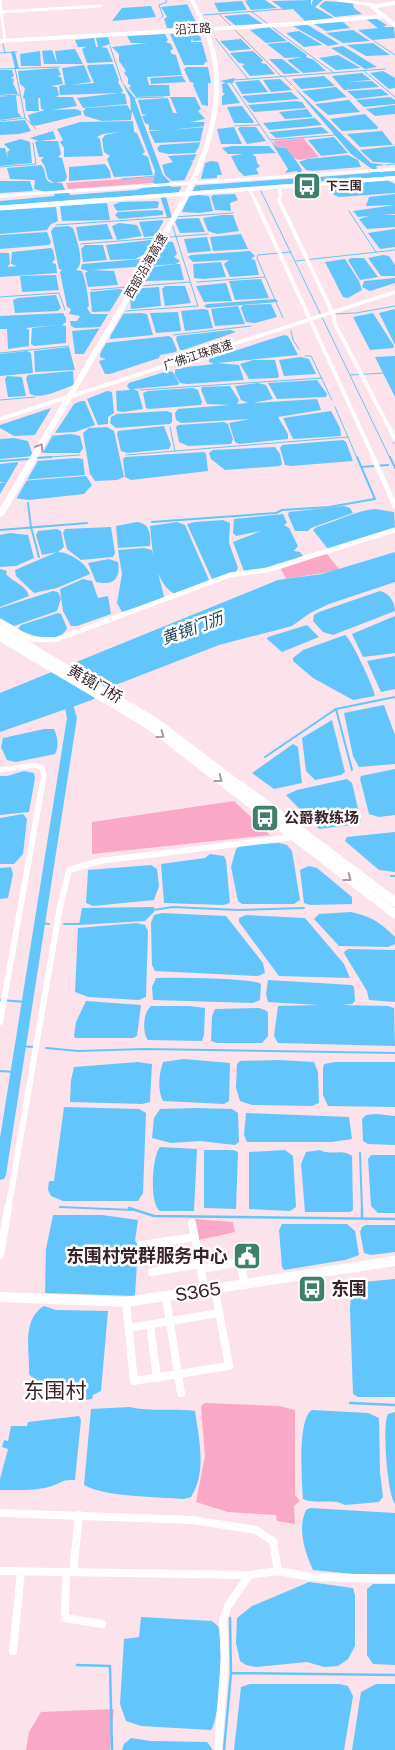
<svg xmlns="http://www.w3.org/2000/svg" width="395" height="1750" font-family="'Public Sans','Noto Sans SC',sans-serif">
  <rect width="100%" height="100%" fill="#fbe2eb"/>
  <path fill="#faa8c7" d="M303,138L319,157L298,160L288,154L286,148L277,147L273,141Z
    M154,177L153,183L68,189L66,183Z
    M326,553L340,570L286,579L281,569Z
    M234,801L270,835L92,854V822Z
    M195,1219L233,1222L235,1232L199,1240Z
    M205,1403L279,1406L295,1410V1495L300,1501L294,1506L295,1524L277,1521L276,1515L228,1512L196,1502L205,1456L201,1406Z
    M114,1709L110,1750H26L29,1732L41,1712Z"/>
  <path fill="#62c6fc" d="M248,0H265L277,8L251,10L245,1Z
    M311,0V6L313,0H323L315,7L334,18L305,21L293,9L284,10L272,1Z
    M242,1L247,10L219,12L214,3Z
    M325,1L353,3L354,8L362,14L335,17L319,6Z
    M189,4L194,14L192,16H195L200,28H167L164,19L167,17L161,7Z
    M151,6L156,17L112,21L122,8Z
    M248,14L263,24L236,26L224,16Z
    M375,18L387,25L383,27H394L395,38L372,40L358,30L378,28L366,19Z
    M342,21L350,28L326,31L314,24Z
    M306,24L336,42L339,44L328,46L293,26Z
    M269,27L287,41L266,43L250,30Z
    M353,30L370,41L343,43L326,33Z
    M299,31L321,44L322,45L304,47L286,33Z
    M188,32L190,36V33L205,32L208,40L193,41L192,38L191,42H205L209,62H205L204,65H184L170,34Z
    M165,34L168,40L166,42L171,44L173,49L170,51L172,54L176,55L182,75L147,77L149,85H169L170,96L136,97L129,88L131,85L128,84V78L124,73L126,71L119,61V54L112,47L147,43H131L127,36Z
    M108,37L110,44L101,47L107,48L113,62H110L87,63L82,49L86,47H78L75,40L94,38L96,47H98L96,38Z
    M241,39L251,49L230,51L220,41Z
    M289,42L307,55L306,57L314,60L326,71L303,73L287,60L302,57L285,58L267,44Z
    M373,43L390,55L366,56L347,45Z
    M343,46L377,67L365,69L331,48Z
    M75,49L83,64H44L42,51L52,50L57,63L55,51Z
    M40,51L41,66H21L20,54Z
    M253,51L263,60L261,63L266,64L275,74L250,76L242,66L245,64L239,63L230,53Z
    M338,55L359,67L360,68L336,70L319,58Z
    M282,59L300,73L284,74L269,59Z
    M113,64L119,80L118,82L123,91L121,93L125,94L127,104L83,108L77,98L119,93L60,95L59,86L67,84H65L62,68L84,65L91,82L70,85L94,83L87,67L88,65Z
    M187,67H208L211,83H208V106L202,105L193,85L194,83L190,82L184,69Z
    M58,68L61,75L57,76L61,77L63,84L51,86L57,87L59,95L56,97H73L77,106L52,110L76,109L81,111V115L35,126L31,124L28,115L45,110L41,109L40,98H38L39,111H26L25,99L23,98L25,88L20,84L18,71Z
    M0,70H12L14,76L11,78L14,79L13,83L18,94L0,95Z
    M383,71L395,78V88L389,89L370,73Z
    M362,73L371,80L345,82L372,81L379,87L344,90L332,76Z
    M182,76L186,82L151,84L150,78Z
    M324,76L335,86L301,89L292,79Z
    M235,78L233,83H227L240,103L222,105V96L225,94L223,93L222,84L226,83L220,81Z
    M280,79L292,90L271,92L263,80Z
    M259,80L268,92L242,94L235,82Z
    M122,82L134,97L163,175L170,182L167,183L172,187L302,178L297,171L285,173L288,169L270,140L277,147L286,148C290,154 297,160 302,170L301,172L306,178L371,173L372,169L351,154L292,85L371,163L386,165L376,166L379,172L395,171V176L0,206V201L54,196L55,193L69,192L70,195L136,190L156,184L153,183L155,171L132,111L131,120L102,121L85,116L83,111L86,108L127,105L131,111L130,98Z
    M336,87L347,97L315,102L302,91Z
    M381,89L389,95L356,99L347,91Z
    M291,92L299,99L249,103L242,96Z
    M16,95L18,113L22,117L0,120V97Z
    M170,97H195L201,109L198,111L205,119L190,122H205L207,126L169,130L206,127L203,141L155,143L149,131L163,130H149V125L145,123L142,116L147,115L142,114L138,100L168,98L173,113H177Z
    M390,97L395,100V104L364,107L356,100Z
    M349,100L360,112L328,115L315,104Z
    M296,101L302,102L306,108L254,112L248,105Z
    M395,105V114L375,116L366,109Z
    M242,106L254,122L253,123H234L227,107Z
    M307,109L313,117L285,119L279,112Z
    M365,114L378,127L377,129L342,131L330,119Z
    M315,118L322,125L269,130L263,123Z
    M25,120L31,131L19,134L0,135V122Z
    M133,121L134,132L137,133L145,152L142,154L148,157L153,175L114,177L107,159L110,156L104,152L102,139L105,135L119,132L103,134L97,137L100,139L103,156L64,157V148L60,142L63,140L57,129L80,122Z
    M234,127L242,144H221L217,129Z
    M240,127H256L266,141L247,144L238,129Z
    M322,127L329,133L276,138L269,132Z
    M53,131L56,139L40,141H58L61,154L58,157L62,158L67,177L65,181L55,183H62L65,190L46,192L34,189L35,180L10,179L7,168L41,165C48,172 42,182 54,183L48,179L45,167L41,160L44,157H39L35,142L38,141L30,138Z
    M382,131L393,145L360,147L347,134Z
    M334,137L348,153L321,156L308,140Z
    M21,139L30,142L32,163L0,166V148H5L8,159L7,152L10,150L4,144Z
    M202,142L195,153L168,154L159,152L157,148L160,145Z
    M232,146H269L276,153L252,154L256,157L257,163L260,166L256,169L259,174L244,176L238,170L231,156L243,154H228L222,148Z
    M395,146V163L373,162L360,150Z
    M198,154L196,160L190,161L195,162L187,180L172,181L165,175L162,165L173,162L168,156Z
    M348,155L358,160L361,167L312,171L306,170L299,162L307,159Z
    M211,161L218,162L222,175H217V178L201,179L205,163Z
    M105,164L110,171L111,178L69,181V167Z
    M387,180L395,184V193L339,197L334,195L330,188L341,184Z
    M0,181H30L33,191L0,193Z
    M235,194L238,200L230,203L231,211L215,210L211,197L213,195Z
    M395,194V205L366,206L369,197Z
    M200,195L209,196L213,211L199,213L182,212L188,196Z
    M156,201L159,202L158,208L117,211L113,205L120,202Z
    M107,203L110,220L62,221L60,206Z
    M395,205V214L383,215H395V227L367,229L359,219L369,216L358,217L353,211Z
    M56,207L58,221L51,224L47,230L0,234V210Z
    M157,210L163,211V215L119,219L115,215L118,212Z
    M222,215H233L239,231L217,234L208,231L203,218Z
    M199,218L205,232L180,233L175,222L177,219Z
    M163,220V235L144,237L139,222Z
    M119,223L137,225L142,236L117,240L112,226Z
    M107,224L113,239L79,241L76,227Z
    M68,226L73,228C76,238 86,263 76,270L82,271C86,282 88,295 89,306L87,308L91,314H109L103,327L75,328L71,326L70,321H77L80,316L69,314L71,309L67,307L60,272L62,270L59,269L51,231L54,227Z
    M395,229V247L380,249L368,233Z
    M47,232L51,242L49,245L0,249V235Z
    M241,234L248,249L213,251L210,237Z
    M207,237L211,251L188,253L184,239Z
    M151,240L173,242L177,254L174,257L180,261L176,264H180L184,280L145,281L152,267L176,264L92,270L114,271L118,285L88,287L85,273L88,271L81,269L82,264L164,257L143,255L135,259L110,260L106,245Z
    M85,245H103L107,260L83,262L81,249Z
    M51,248L53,250L55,259L52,263L56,264L57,273L0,277V253H9L10,264L7,267L17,266L11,264L12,252Z
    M250,251L255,256L251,259L255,260L259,275L230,277L224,264L229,260L193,262L188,257L191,255Z
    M383,255L389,256L395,265V276H381L368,258Z
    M351,258H364L378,277L360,280L348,260Z
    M345,259L359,281L362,290L348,298L343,297L325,262Z
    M221,262L226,277L203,279L194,278L193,264Z
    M56,275L59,290L22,292L20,276Z
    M395,278V283L370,291L362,287L364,281Z
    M261,279L269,298L235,300L229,281Z
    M226,283L232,301L204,302L196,286Z
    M165,286H185L191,303L165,306L162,289Z
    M159,287L161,306L131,309L129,289Z
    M119,289L123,290L121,311L92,312L90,292Z
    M56,295L61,308L58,311L15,313L13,300L18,298Z
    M271,304L277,317L255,323L246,322L241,308L243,305Z
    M238,306L245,324L215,326L211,309Z
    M203,309L208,310L213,328L185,331L181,311Z
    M395,309V345L379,313Z
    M178,312L181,331L156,333L150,313Z
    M63,313L66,318V322L62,325L66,326V343L34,346L31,344L32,328L56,325L26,328L29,330V346L8,349L7,329H0V316Z
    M141,313L147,314L153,335L110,339L114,314Z
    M373,313L394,346L393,348L370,350L353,317Z
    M105,328L93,354H75L72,331Z
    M230,330L236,332L183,350H180L176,339L177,336Z
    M284,335L288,336L298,355L217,363L239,365L244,380L187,384L180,383L175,375V370L179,368L214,364L209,362V359Z
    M169,336L172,338L177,350L176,352L160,355L159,358L110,374H105L99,361L106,359L100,357L101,346L105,343Z
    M69,347L75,370L35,372L34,351Z
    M27,351L31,353L33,373L0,376V354Z
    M395,356V397L375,357Z
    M301,357L309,359L316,374L284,376L279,360Z
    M253,360H275L279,376L278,378L249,379L240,364Z
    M73,371L74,385C62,389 41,400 30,394L26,378L28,375Z
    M168,371L173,372L179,383L178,385L133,389L138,391L143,409L123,412L117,411L116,391L130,390L127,386L129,383Z
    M7,376L22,377L26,396L8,397L5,379Z
    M317,380L327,394L326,397L277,399L268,383Z
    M258,383L266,385L273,399L253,403L317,399L321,410L278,417L288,434V439L239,444L235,442L229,423L250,419L181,423L176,420L175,413L178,409L230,405L207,404L201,390L202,387L230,386L239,400L237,404L248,403L241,400L235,386Z
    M193,388L198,390L202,402L201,405L149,409L146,408L143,393L148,391Z
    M107,391L112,392L114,413L108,417V424L98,425L87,399Z
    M81,401H85L95,425L75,432L55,433L74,404Z
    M54,407L37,435L14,436L0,428V425Z
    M167,411L172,413V422L170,424L116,428L110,423L111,417L117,414Z
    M331,411L340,428L341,436L293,439L283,418Z
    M224,422L228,424L233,439L231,444L188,446L179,442L176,427L178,425Z
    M164,426L171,445L169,449L127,453L121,451L117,434L118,431Z
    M107,427L114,431L124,477L117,480L95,481L90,474L83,433L89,428Z
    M71,434L80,436L83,448L80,453H41L40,437Z
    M14,438L28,441L33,456L0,459V439Z
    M343,440L346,442L353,461L291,466L285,465L280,448L282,445Z
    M275,447L280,454L282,464L280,466L225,470L211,459L209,453L213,450Z
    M204,452L206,454L208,471L131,480L125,477L123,459L125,457Z
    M76,458L83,459L85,475L22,480L25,462Z
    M18,462V481L11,482L0,502V483L5,482H0V464Z
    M86,476L92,485L84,494L29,500L14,498L21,481Z
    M344,506L350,508L353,513L311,528L308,531H295L288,515L289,512Z
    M375,509L394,512L395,528L328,549L313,530L317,527C337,521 355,511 375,509Z
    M283,514L287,523L284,525L289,528L298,546L294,551L300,552L303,556L299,560L255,574L244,571L233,542L261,531L236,536L233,533L234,519Z
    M223,520L230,523L229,543L238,568L235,573L212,579L187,524L195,522Z
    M137,522C150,523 151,535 150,546L118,548L116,526Z
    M177,522L185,525L209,580L175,594C154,584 152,547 150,526Z
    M111,527L115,553L113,557L81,560L67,549L63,533L65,529Z
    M57,529L61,531L64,547L58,552C69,552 86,563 90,574L57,588L34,593L16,576L15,570L57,552L42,555L36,535L38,531Z
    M10,533L28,535L34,558L16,566L0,567V535Z
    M144,548L152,550L164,596L163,599L122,612L117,603L122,574L118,550Z
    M395,552V582L329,604L310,613L292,626L219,645L113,686L92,700L0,732V693L278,580L322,574Z
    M109,559L118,562C121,579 113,586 96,582L88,563Z
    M0,569L7,571L6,574C13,582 27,586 29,596L0,607Z
    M83,579L92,581L98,598L108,596L111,614L77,626H71L63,611L60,589Z
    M53,591L58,592L61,598L57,611L14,626L0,619V608Z
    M380,591C389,593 395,602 395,611L333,635L323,632L313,621L314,615L319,612Z
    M58,613L61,614L67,628C60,645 30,636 18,629L21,625Z
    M395,616V653L363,657L352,634Z
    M307,625L319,637L282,652L267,639L268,637Z
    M345,635C351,638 375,690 375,696L353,700L313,678L293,661V658L303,650Z
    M395,656V689L381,692L367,661Z
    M384,705L395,735V764L359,767L353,756L344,713Z
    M332,720L345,772L341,775L315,780L306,771L302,738Z
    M44,729H54C58,738 59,746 55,754L16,762L7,760L1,747L3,738Z
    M293,744L298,747L302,783L274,789L252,773Z
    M395,769V815L379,817L369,814L360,779L361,776Z
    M24,771L34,773L35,778L29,812L0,815V776H7Z
    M347,779L352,783L361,821L359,824L319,829L286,795L297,790Z
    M23,814L27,819L23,854L14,864H0V818Z
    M395,832V872L379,870L345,841L347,837Z
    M279,843L287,845L292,851L300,900L294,904H242L238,901L231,867L236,849L242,845Z
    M210,854L224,856L226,860L230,903L223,905L164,903L161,864L205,858Z
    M151,865L157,869L159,886L154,900L93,906L86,903L88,870Z
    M309,866L317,868L352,897V904L310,905L304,903L300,870Z
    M11,867L13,874L8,898L0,899V868Z
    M154,907V912L145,921L79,925L82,908Z
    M351,912C371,916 381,923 395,937V944L388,947L339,946L314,919L319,914Z
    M162,913L226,916L263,963L265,973L258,976L155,971L152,965L151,923L154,915Z
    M246,915L305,918L344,964L350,978L279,976L239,922V918Z
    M137,923L145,925L148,931L146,997L139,1000L88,997L75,992L78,928Z
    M348,949L395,950V1002L369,1000L367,991L345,955L344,952Z
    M156,978C169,977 255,978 261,984L260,1000L253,1003L153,1000L152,987Z
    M268,980L352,985L354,987L355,1001L352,1004L341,1005L388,1006L394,1008L395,1046L278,1043L274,1036L278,1006L319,1005L268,1002L266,994Z
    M86,1001L141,1005L137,1036L133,1038H75L74,1036L76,1022Z
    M151,1006H189L205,1008L204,1035L202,1041L148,1040C142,1033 143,1012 151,1006Z
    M259,1008L267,1011L268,1013V1036L262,1043H217L211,1041L212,1016L215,1009Z
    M184,1059L230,1063L229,1101L224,1104L163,1101C157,1090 159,1074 163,1062Z
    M279,1060L314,1062L318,1072L319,1103L312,1106L252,1105L240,1101L236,1088L237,1064L240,1061Z
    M138,1062L152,1064L150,1102L142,1104L70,1102L71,1080L74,1067Z
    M335,1062H395V1107L328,1106L323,1095V1068L324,1064Z
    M64,1107L139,1109L146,1113L143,1193L138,1201H63L51,1196L48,1190L49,1181H54Z
    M196,1108L232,1109L238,1113L239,1142L235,1145L200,1141L171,1143L152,1138L154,1118L160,1109Z
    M246,1113L349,1117L352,1139L332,1142H247L244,1135Z
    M376,1114L395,1116V1145L368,1144L363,1141L362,1119L366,1115Z
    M160,1147L197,1149L194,1211H160C149,1204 152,1156 160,1147Z
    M204,1150H233L238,1152L236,1209L204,1208Z
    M285,1150L293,1156L296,1207L290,1211L249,1209V1152Z
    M320,1150C330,1156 343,1148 352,1156L353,1210L350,1212H305L301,1164L306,1152Z
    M371,1155H395V1213H378L371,1206L368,1159Z
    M53,1215H102L138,1220L135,1241L138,1245L135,1296L45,1293L46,1249Z
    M282,1224H347L355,1231L359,1255L345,1260L284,1270L282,1267L279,1230Z
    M366,1225H395V1252L371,1255L364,1253L360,1232L362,1227Z
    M395,1279V1397H358L353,1394L350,1309L352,1283Z
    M44,1306L56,1310L108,1311L101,1391L93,1395L92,1399L85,1400L83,1396L43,1391L29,1374C30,1352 21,1320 44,1306Z
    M130,1407C149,1412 174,1408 195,1411C199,1438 207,1473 191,1497L184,1499C159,1497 104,1497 84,1485L91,1409Z
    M312,1410L368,1413L379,1418L380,1472L383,1497L379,1502L345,1505C333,1498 317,1505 303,1499C302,1483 297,1418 312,1410Z
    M395,1412V1504C387,1494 382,1423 388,1414Z
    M79,1416L81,1420L75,1480C59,1480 64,1482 52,1486C36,1491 17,1490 0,1490V1479L8,1449L2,1447L4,1440L8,1441L11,1426H27L28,1422Z
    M310,1508L395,1513V1574H354L313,1570C305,1552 297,1529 306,1510Z
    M309,1582L353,1588L355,1595V1646L348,1659L338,1666L324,1667L307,1662L256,1667L246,1665L240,1661L236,1643L237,1618L252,1606Z
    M373,1584H395V1665L373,1664L367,1655V1589Z
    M141,1617L212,1621L218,1626C223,1640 220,1720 211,1730L141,1726L126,1721L120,1704L124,1639L139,1637Z
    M339,1684L348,1686L353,1696L344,1750H234L241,1687L250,1684Z
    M376,1684H395V1750H352L361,1692Z
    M131,1738L150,1741L207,1742L213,1750H122L124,1744Z"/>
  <path fill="#fbe2eb" d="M185,0L191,2L202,29L206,30L209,42H207L211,61L210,64H208L196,22Z
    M206,116L209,126L206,142L189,182L198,181L180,214L179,212L186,195L177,196L198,151Z
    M165,219L167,221L164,238H167L142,281L148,268L146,269L137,282L124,287Z
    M124,288L125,311L98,357V348L93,357H82Z
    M53,405L57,408L40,435L53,434V429L67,410L41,456L38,452V438H33Z
    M39,459L15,501L12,500L17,484H13L4,503L0,505V494L20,460V475L23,461Z"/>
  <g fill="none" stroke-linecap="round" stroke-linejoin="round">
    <path stroke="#62c6fc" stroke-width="1" d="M252,12L268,24
      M219,14L281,76
      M204,15L284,9
      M161,18L163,16L159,5L167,2L166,0
      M272,27L334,73
      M216,39L248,79
      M374,41L395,55
      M3,44L5,53
      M110,46L122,82
      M0,53L17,52
      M0,69L60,67
      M364,71L395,97
      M283,76L292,85
      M234,80L385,69
      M231,83L270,140L335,135
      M0,96L20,95
      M134,98L164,97
      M25,118L36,129
      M0,121L25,118L15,68
      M235,126L259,125
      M386,165L395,164
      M0,167L36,164L33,143
      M122,179L156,176
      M261,191L390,458
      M349,211L376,252
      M56,225L233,213
      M81,244L208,234
      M296,261L395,250
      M197,282L265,277
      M91,290L190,282
      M0,297L59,293L65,310
      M126,311L198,306L172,224
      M333,314L356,313L395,306
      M283,318L257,258L258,255L291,252
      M291,331L293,340L299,349
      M173,335L251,326
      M0,353L69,346
      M305,356H311L332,400
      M351,375L384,373
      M140,390L322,378
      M0,400L35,397
      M335,407L357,458
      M170,427L175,451
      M393,443H395
      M126,455L348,437
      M35,458L80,455"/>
    <path stroke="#62c6fc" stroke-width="2" d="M390,457L395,468
      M35,458L51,457
      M0,461L30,459
      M361,467L388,465
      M28,503L31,527
      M152,522L276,513L282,510L329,507L375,499L357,457
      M31,527L39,557
      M0,530L87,523
      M336,709L352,770
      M265,757L336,709L395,697
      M391,876H395
      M153,910L173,907L238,910L304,908
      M40,923L49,924
      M64,924H81
      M0,1000L27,1002
      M20,1046L33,1047
      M46,1048L78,1051L145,1049L395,1053
      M0,1071L15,1072
      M360,1153L362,1210
      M60,1207L133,1210"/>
    <path stroke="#62c6fc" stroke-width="2.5" d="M129,1208L154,1216L395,1219
      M362,1208V1218
      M350,1403L395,1405
      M77,1665L110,1666L112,1750
      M231,1673L395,1675
      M224,1750L231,1673L230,1618"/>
    <path fill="#62c6fc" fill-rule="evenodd" d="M13,51L15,52L19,69L15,68L11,52Z
      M162,191L165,193L172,218L167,217L159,193Z
      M275,299L278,301L277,302L207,308L204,306L207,304Z
      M68,699L72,702L77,718L6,1175L4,1179L0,1180V1138L67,718L64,702Z"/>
    <path stroke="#fff" stroke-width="3" d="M0,0L5,41
      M339,0L373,5
      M0,12L101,6
      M279,188L281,194L279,201
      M250,190L255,201
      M0,196L395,169"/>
    <path stroke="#fff" stroke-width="4" d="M255,200L374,458
      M279,200L334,316V322L395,439"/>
    <path stroke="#fff" stroke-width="5" d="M373,457L395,506
      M0,621L30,639L55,640L230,575L267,570L395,530
      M0,770L35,765L42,768L44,776L42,788"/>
    <path stroke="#fff" stroke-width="6" d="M0,1022L42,786
      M8,1210L60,907L69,870L100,861L294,837"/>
    <path stroke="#fff" stroke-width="8" d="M192,1223L205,1291
      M159,1242L164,1270
      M141,1245L195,1237
      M0,1255L8,1208
      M201,1269L240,1262L245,1285
      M152,1272L200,1264
      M166,1297L181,1393
      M126,1302L134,1381L229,1366L215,1290
      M150,1325L157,1378
      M129,1328L219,1313
      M0,1513L193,1520L256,1530L273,1541L278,1571
      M0,1571L249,1575
      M66,1572L65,1618L102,1624
      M73,1572L79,1515
      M13,1651L21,1572
      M218,1750L225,1658L223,1620L228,1606L249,1575L278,1571L311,1577L395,1579"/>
    <path stroke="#fff" stroke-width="4" d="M395,3L372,7L395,25
      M0,41L293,24L385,16
      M90,201L395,178"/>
    <path stroke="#fff" stroke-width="5" d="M0,208L106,200"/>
    <path stroke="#fff" stroke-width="10" d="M0,1297L126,1302L395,1261"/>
    <path stroke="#fff" stroke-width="8" d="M0,629L156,722L243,788
      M0,637L147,724L230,788"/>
    <path stroke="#fff" stroke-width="9" d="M228,786L395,914
      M241,786L395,902"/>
    <path fill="#fff" fill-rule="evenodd" d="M190,0H194C207,25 219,50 219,79C221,151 181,211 146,271C123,312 99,352 75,393L395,290V294L72,398L4,515L0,517V508L63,401L0,421V417L67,395C91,354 116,312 140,271C175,211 216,151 214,79C214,51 202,25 190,0Z"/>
  </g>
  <defs><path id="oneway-chevron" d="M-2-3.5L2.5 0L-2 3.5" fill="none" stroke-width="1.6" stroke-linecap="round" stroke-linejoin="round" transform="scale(1.25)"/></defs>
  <g stroke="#a69ca0">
    <use href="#oneway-chevron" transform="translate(40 447) rotate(-59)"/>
    <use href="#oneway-chevron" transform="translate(161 735) rotate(36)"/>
    <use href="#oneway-chevron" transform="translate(219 779) rotate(37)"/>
    <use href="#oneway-chevron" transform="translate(348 878) rotate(38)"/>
  </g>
  <defs>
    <g id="bus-square" transform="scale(1.4375)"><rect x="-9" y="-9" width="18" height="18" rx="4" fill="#3e7f6e" stroke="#fff"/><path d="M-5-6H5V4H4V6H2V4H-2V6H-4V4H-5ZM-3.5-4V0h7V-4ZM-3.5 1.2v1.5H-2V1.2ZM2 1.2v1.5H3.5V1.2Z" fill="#fff"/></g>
    <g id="civic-square" transform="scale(1.4375)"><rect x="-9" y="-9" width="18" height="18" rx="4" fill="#3e7f6e" stroke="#fff"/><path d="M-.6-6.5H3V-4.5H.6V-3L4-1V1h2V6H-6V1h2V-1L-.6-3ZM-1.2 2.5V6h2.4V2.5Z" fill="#fff"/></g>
  </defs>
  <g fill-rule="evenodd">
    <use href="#bus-square" x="307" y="186"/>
    <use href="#bus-square" x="265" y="818"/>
    <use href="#civic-square" x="247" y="1256"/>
    <use href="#bus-square" x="312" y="1289"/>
  </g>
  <g text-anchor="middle" stroke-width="5" stroke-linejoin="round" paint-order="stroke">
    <g font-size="12" fill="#39222b" stroke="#fff">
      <text transform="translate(193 29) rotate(-3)" y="4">沿江路</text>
      <text transform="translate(146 266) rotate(-60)" y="4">西部沿海高速</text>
      <text transform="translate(198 355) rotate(-18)" y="4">广佛江珠高速</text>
    </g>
    <g font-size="12" font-weight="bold" fill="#39222b" stroke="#fff" text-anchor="start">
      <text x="326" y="190">下三围</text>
    </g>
    <g font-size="15" fill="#39222b" stroke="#fff">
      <text transform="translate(95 684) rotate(30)" y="5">黄镜门桥</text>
    </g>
    <g font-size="15" font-weight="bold" fill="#39222b" stroke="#fff" text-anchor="start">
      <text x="284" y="823">公爵教练场</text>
    </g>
    <g font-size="16" font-style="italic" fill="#1c465c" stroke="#fff">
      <text transform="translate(192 628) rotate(-20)" y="6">黄镜门沥</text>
    </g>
    <g font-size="18" font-weight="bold" fill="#39222b" stroke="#fff" text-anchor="end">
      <text x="228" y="1262">东围村党群服务中心</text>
      <text x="331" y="1295" text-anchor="start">东围</text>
    </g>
    <g font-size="18" fill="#39222b" stroke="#fff">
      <text transform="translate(198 1292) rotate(-9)" y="6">S365</text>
    </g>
    <g font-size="21" fill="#39222b" stroke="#fff">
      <text x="55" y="1398">东围村</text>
    </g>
  </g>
</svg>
